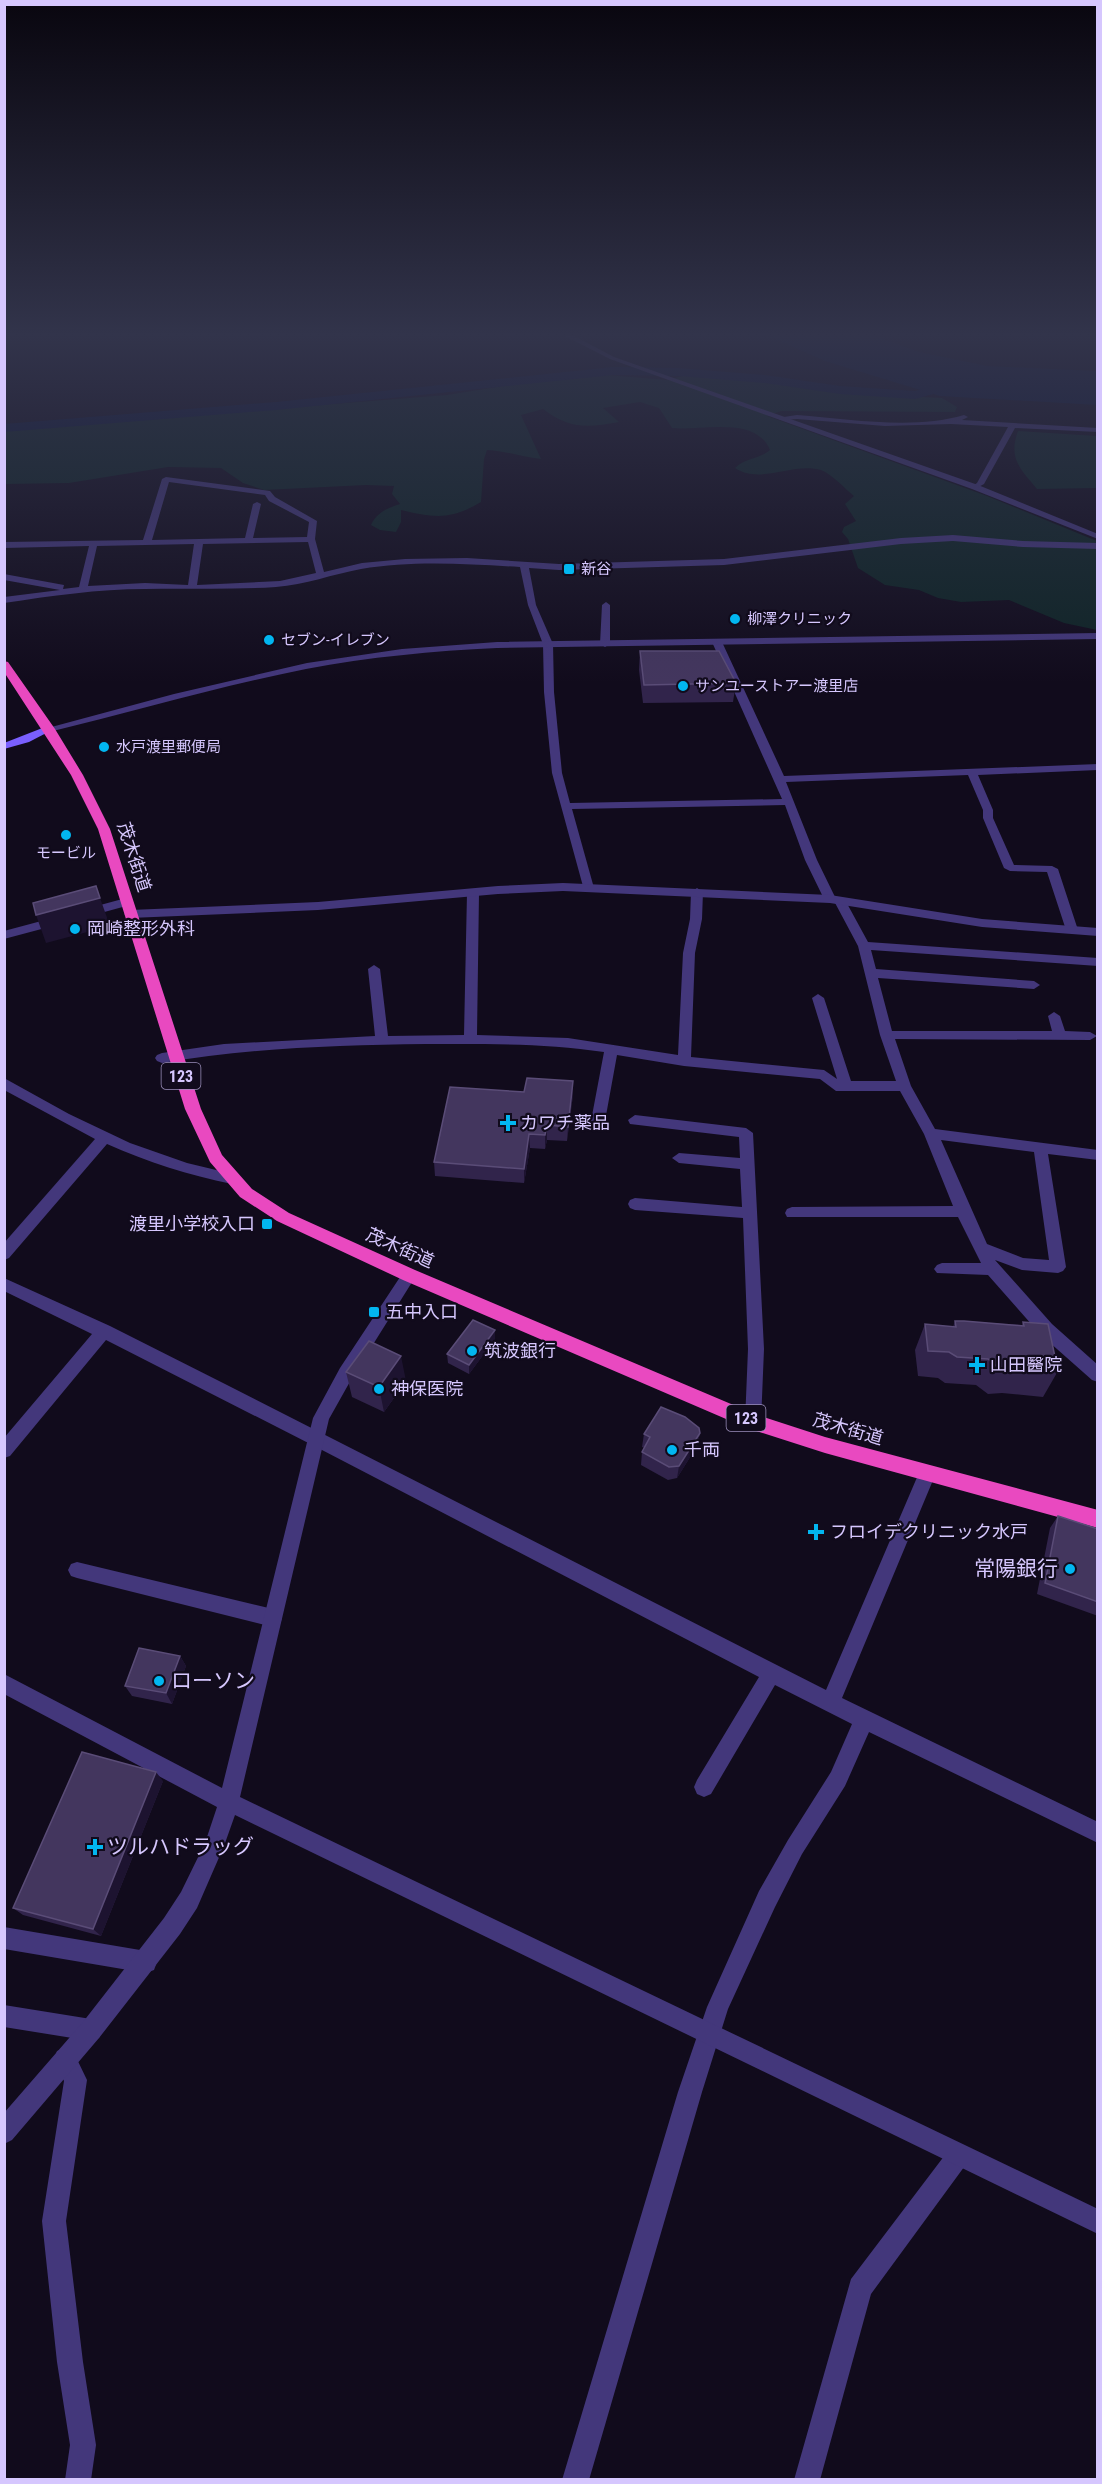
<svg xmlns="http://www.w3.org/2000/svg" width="1102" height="2484" font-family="'Roboto Condensed','Noto Sans JP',sans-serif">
  <rect width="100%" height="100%" fill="#110b1c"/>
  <path fill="#0f2426" d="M608,375L667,380L683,376L747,379L851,393L942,398L957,407L955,412L781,411L767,416L987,496L1097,541V630L1064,623L1009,600L961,602L938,598L919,590L885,585L858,568L848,539L842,532L844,527L856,521L845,504L854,496C844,488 832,474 821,470C792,462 761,485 735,468C745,458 759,459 770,450C756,415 701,431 672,428L659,408L640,402L603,408L619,422C587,428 569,429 543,409L521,415L541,459C522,457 506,451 487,450L484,459L481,502C451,520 435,518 401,510V522L396,532L380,530L371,525C377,512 388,508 400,504L392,494L394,486L366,485L264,490L243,483L221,468L168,467L69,483L5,484V430L447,395L509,385Z
    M1018,431L1097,436V488L1037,489C1020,469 1008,458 1018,431Z"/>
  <path fill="#091338" d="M766,335H873L919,352L987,366L1097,371V405L940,396L825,361Z"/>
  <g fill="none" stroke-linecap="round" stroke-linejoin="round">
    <path fill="#091338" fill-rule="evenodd" d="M613,367L679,368L765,375L840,386L915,391L965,377L972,381L970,384L915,399L840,394L765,383L679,376L613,375L276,410L4,432V424L276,402Z"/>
    <path fill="#43377b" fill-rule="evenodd" d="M797,415C849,419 914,430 964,415L968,417L962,420L1098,428V432L1015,428L984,484L975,489L971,487L977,483L1008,427L951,424L885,426L797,419L781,420L777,418Z
      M166,477L270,491L275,497L317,521L315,539L324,572L362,563L405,559L467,558L559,564L724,559L901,538L953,535L1023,541L1098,543V549L1023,547L953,541L901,544L724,565L559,570L529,568L536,605L553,644L554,692L562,773L570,803L782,799L712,642L717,639L722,642L784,776L1098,764V770L978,775L993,810V818L1014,865L1052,866L1058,869L1078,930L1072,934L1066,930L1047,872L1010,871L1004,868L983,818V810L968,775L786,782L817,860L836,899L844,898L868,942L1098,958V966L871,950L876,969L1034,981L1040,985L1034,989L878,978L892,1031H1052L1048,1016L1054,1012L1060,1016L1065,1031L1090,1032L1097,1036L1090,1040L895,1039L911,1086L935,1129L1098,1150V1160L1048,1154L1066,1267L1063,1271L1058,1273L1022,1270L995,1260L1052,1324L1098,1365V1382L1092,1380L1040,1334L988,1275L937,1273L934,1269L937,1265L942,1263H981L958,1217H787L785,1213L787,1209L792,1207L953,1206L924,1134L900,1091H836L820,1079L684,1066L617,1055L605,1121L598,1126L591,1121L604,1052C545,1043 486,1044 426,1044C338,1045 249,1048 162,1063L157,1061L155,1058L157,1055L162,1053L224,1044L375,1036L368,969L374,965L380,969L388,1036L464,1035L467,893L473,889L479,893L477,1035L568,1038L678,1055L683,953L690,919L691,892L697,888L703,892L702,919L695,953L691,1057L824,1070L837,1079L812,998L818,994L824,998L851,1081H896L880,1035L858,946L834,901L830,903L824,899L805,860L785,805L572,809L594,888L592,890H584L552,773L544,692L543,644L528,605L520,567C468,564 413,560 361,569C333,574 305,585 276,587C232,590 189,588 145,589C98,589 51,596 4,603V597L60,590L4,580V574L64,585L63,589L79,587L89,546L4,548V542L143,540L162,479ZM169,482L265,495L269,501L309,522L307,537L253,538L261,504L257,502L253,504L245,538L152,540ZM308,542L316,573L280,581L197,585L203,544ZM194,544L188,585L145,583L88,586L97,546ZM941,1140L1034,1152L1049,1260L1023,1258L987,1244Z
      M606,602L610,605V644L605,647L600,644L602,605Z
      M126,898L132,902L130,905L86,917L80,913L82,910Z
      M60,916L66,920L64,923L4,939V931Z
      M4,1078L69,1114L130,1143L187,1163L237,1175L239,1179L232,1184C189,1175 147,1162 107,1144L9,1258L4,1260V1243L95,1139L6,1091Z
      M635,1115L746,1128L753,1133L764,1349L761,1422L759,1427L753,1429L747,1427L745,1422L748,1349L743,1218L635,1210L630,1208L628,1204L630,1200L635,1198L742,1207L740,1169L679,1163L672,1158L679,1153L740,1158L739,1137L630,1124L628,1120Z
      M4,1278L110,1326L227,1385L826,1690L921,1468L927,1465L933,1468L936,1473L842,1698L1098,1822V1843L869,1732L845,1786L802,1854L775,1907L728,2009L702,2092L589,2480H562L678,2092L707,2007L759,1891L788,1840L831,1772L852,1724L775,1685L711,1794L704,1797L697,1794L694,1787L697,1780L759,1677L322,1450L106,1340L10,1456L4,1458V1438L92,1334L4,1291Z
      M77,1562L273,1609L280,1612L282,1618L280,1624L273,1627L77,1578L71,1576L68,1570L71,1564Z
      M4,1927L146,1951L154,1954L157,1962L154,1970L146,1973L4,1949Z
      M4,2005L91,2019L99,2022L102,2030L99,2038L91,2041L4,2027Z
      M65,2048L73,2051L87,2080L66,2221L83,2362L96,2445L91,2480H65L70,2445L57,2362L42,2221L64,2081L54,2059L57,2051Z
      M959,2143L967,2147L971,2155L967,2163L871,2294L820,2480H794L851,2279L951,2147Z"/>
    <path fill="#43377b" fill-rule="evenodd" d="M563,335H572L614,357L978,485L1098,534V539L972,489L610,359Z
      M1098,633V639L497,648C433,651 369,657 306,669C220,686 135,711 49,732L44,729L174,694L307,663L402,649L497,642Z
      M563,883L830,895L982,919L1098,928V936L982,927L830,903L563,891L498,894L318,910L130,918L124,914L130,910L318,902L498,886Z
      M409,1269L414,1271L417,1275L414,1279L352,1378L329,1419L240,1797L1098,2209V2234L235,1815L224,1846L197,1908L180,1934L99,2038L12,2140L4,2144V2113L83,2022L164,1918L181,1892L205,1843L217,1807L4,1694V1674L222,1788L313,1418L340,1368L404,1271Z"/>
    <path fill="#7a5ffe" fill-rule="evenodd" d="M45,727L54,729L29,742L4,749V743Z"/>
    <path fill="#e949c0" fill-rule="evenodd" d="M4,661L8,662L55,729L83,775L110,829L201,1109L222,1155L252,1189L289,1213L415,1270L757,1415L825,1437L1098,1510V1528L825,1453L747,1428L403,1280L277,1221L240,1197L210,1162L185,1109L98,829L71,775L4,672Z"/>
  </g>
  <path fill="#31244b" d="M640,651L736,683L733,702L643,703L639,670Z
    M573,1081V1095L567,1141L547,1140L545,1149L530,1148L524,1183L435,1176L434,1162L524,1092Z
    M955,1321L1022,1325L1023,1322L1058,1371L1043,1397L1002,1393L988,1394L976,1385L945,1383L938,1378L918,1376L915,1350L925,1324L953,1327Z
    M495,1339L469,1374L448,1363L447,1354Z
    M346,1372L406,1381L384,1412L352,1397Z
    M700,1433L697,1446L677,1478L668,1480L641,1465L642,1452L645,1448L642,1447L644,1434Z
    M1058,1516L1098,1529V1616L1037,1594L1050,1528Z
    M180,1656L186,1666L172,1704L132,1696L125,1686Z
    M163,1781L101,1936L23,1915L13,1908Z"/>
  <path fill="#1d1330" d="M100,898L110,926L46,943L36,915Z
    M573,1081V1095L567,1141L568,1127Z
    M547,1125V1140L545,1149V1135Z
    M529,1134L530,1148L524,1183V1169Z
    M495,1330V1339L469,1374V1365Z
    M401,1356L406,1381L384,1412L379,1387Z
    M700,1433L697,1446L677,1478L679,1466Z
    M180,1656L186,1666L172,1704L166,1693Z
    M156,1772L163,1781L101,1936L93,1929Z"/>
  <path fill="#43365e" stroke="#5a4c77" stroke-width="1.5" d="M640,651H719L736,683L644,685Z
    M96,886L100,898L36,915L33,903Z
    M527,1078L573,1081L568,1127L547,1125L545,1135L529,1134L524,1169L434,1162L450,1087L524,1092Z
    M473,1320L495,1330L469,1365L447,1354Z
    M955,1321H964L1024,1326L1023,1322L1048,1324L1058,1371L1015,1367L1000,1369L988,1359L957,1357L949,1352L928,1351L925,1324L956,1327Z
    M369,1341L401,1356L379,1387L346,1372Z
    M661,1407L685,1417L699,1428L700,1433L679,1466L669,1467L642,1452L650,1437L644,1434Z
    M1058,1516L1098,1529V1602L1045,1583Z
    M139,1648L180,1656L166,1693L125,1686Z
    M82,1752L156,1772L93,1929L13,1908Z"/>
  <linearGradient id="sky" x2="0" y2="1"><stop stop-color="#09060f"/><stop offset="0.49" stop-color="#32344b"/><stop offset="1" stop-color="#32344b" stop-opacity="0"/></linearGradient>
  <rect width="1102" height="683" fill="url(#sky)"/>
  <g fill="#02b6f0" stroke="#110b1c" stroke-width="2">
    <rect x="563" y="563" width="12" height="12" rx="3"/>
    <circle cx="735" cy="619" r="6"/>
    <circle cx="269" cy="640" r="6"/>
    <circle cx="683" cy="686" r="6"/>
    <circle cx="104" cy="747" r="6"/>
    <circle cx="66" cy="835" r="6"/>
    <circle cx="75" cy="929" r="6"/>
    <path d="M505 1114h6v6h6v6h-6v6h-6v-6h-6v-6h6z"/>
    <rect x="261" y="1218" width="12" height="12" rx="3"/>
    <rect x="368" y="1306" width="12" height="12" rx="3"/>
    <circle cx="472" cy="1351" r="6"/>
    <path d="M974 1356h6v6h6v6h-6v6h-6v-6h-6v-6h6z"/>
    <circle cx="379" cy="1389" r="6"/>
    <circle cx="672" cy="1450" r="6"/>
    <path d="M813 1523h6v6h6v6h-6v6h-6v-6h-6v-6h6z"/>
    <circle cx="1070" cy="1569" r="6"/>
    <circle cx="159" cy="1681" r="6"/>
    <path d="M92 1838h6v6h6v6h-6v6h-6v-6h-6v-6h6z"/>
  </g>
  <g text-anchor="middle" stroke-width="4.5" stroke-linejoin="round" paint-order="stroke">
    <g font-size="15" fill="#d6c7fe" stroke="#110b1c" text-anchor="start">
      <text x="581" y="574">新谷</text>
      <text x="747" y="624">柳澤クリニック</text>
      <text x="281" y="645">セブン-イレブン</text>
      <text x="695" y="691">サンユーストアー渡里店</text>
      <text x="116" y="752">水戸渡里郵便局</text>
      <text x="66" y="858" text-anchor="middle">モービル</text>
    </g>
    <g fill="#110b1c" stroke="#9b8fba" stroke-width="1.5">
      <rect x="161.5" y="1063" width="39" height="26" rx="4.5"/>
      <rect x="726.5" y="1405" width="39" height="26" rx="4.5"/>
    </g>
    <g font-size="16" font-weight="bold" fill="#d6c7fe">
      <text x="181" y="1082">123</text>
      <text x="746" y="1424">123</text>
    </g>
    <g font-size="18" fill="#d6c7fe" stroke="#110b1c">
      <text transform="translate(134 857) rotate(72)" y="6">茂木街道</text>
      <text transform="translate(400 1248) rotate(24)" y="6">茂木街道</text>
      <text transform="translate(848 1429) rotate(16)" y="6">茂木街道</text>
    </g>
    <g font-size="18" fill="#d6c7fe" stroke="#110b1c" text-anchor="start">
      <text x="87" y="935">岡崎整形外科</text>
      <text x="520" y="1129">カワチ薬品</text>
      <text x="255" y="1230" text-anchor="end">渡里小学校入口</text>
      <text x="386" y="1318">五中入口</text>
      <text x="484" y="1357">筑波銀行</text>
      <text x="990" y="1371">山田醫院</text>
      <text x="391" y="1395">神保医院</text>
      <text x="684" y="1456">千両</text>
      <text x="830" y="1538">フロイデクリニック水戸</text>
    </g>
    <g font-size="21" fill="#d6c7fe" stroke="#110b1c" text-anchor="start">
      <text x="1058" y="1576" text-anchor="end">常陽銀行</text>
      <text x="171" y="1688">ローソン</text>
      <text x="107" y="1854">ツルハドラッグ</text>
    </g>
  </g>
  <rect width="1102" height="2484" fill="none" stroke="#d6c7fe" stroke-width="12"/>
</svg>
